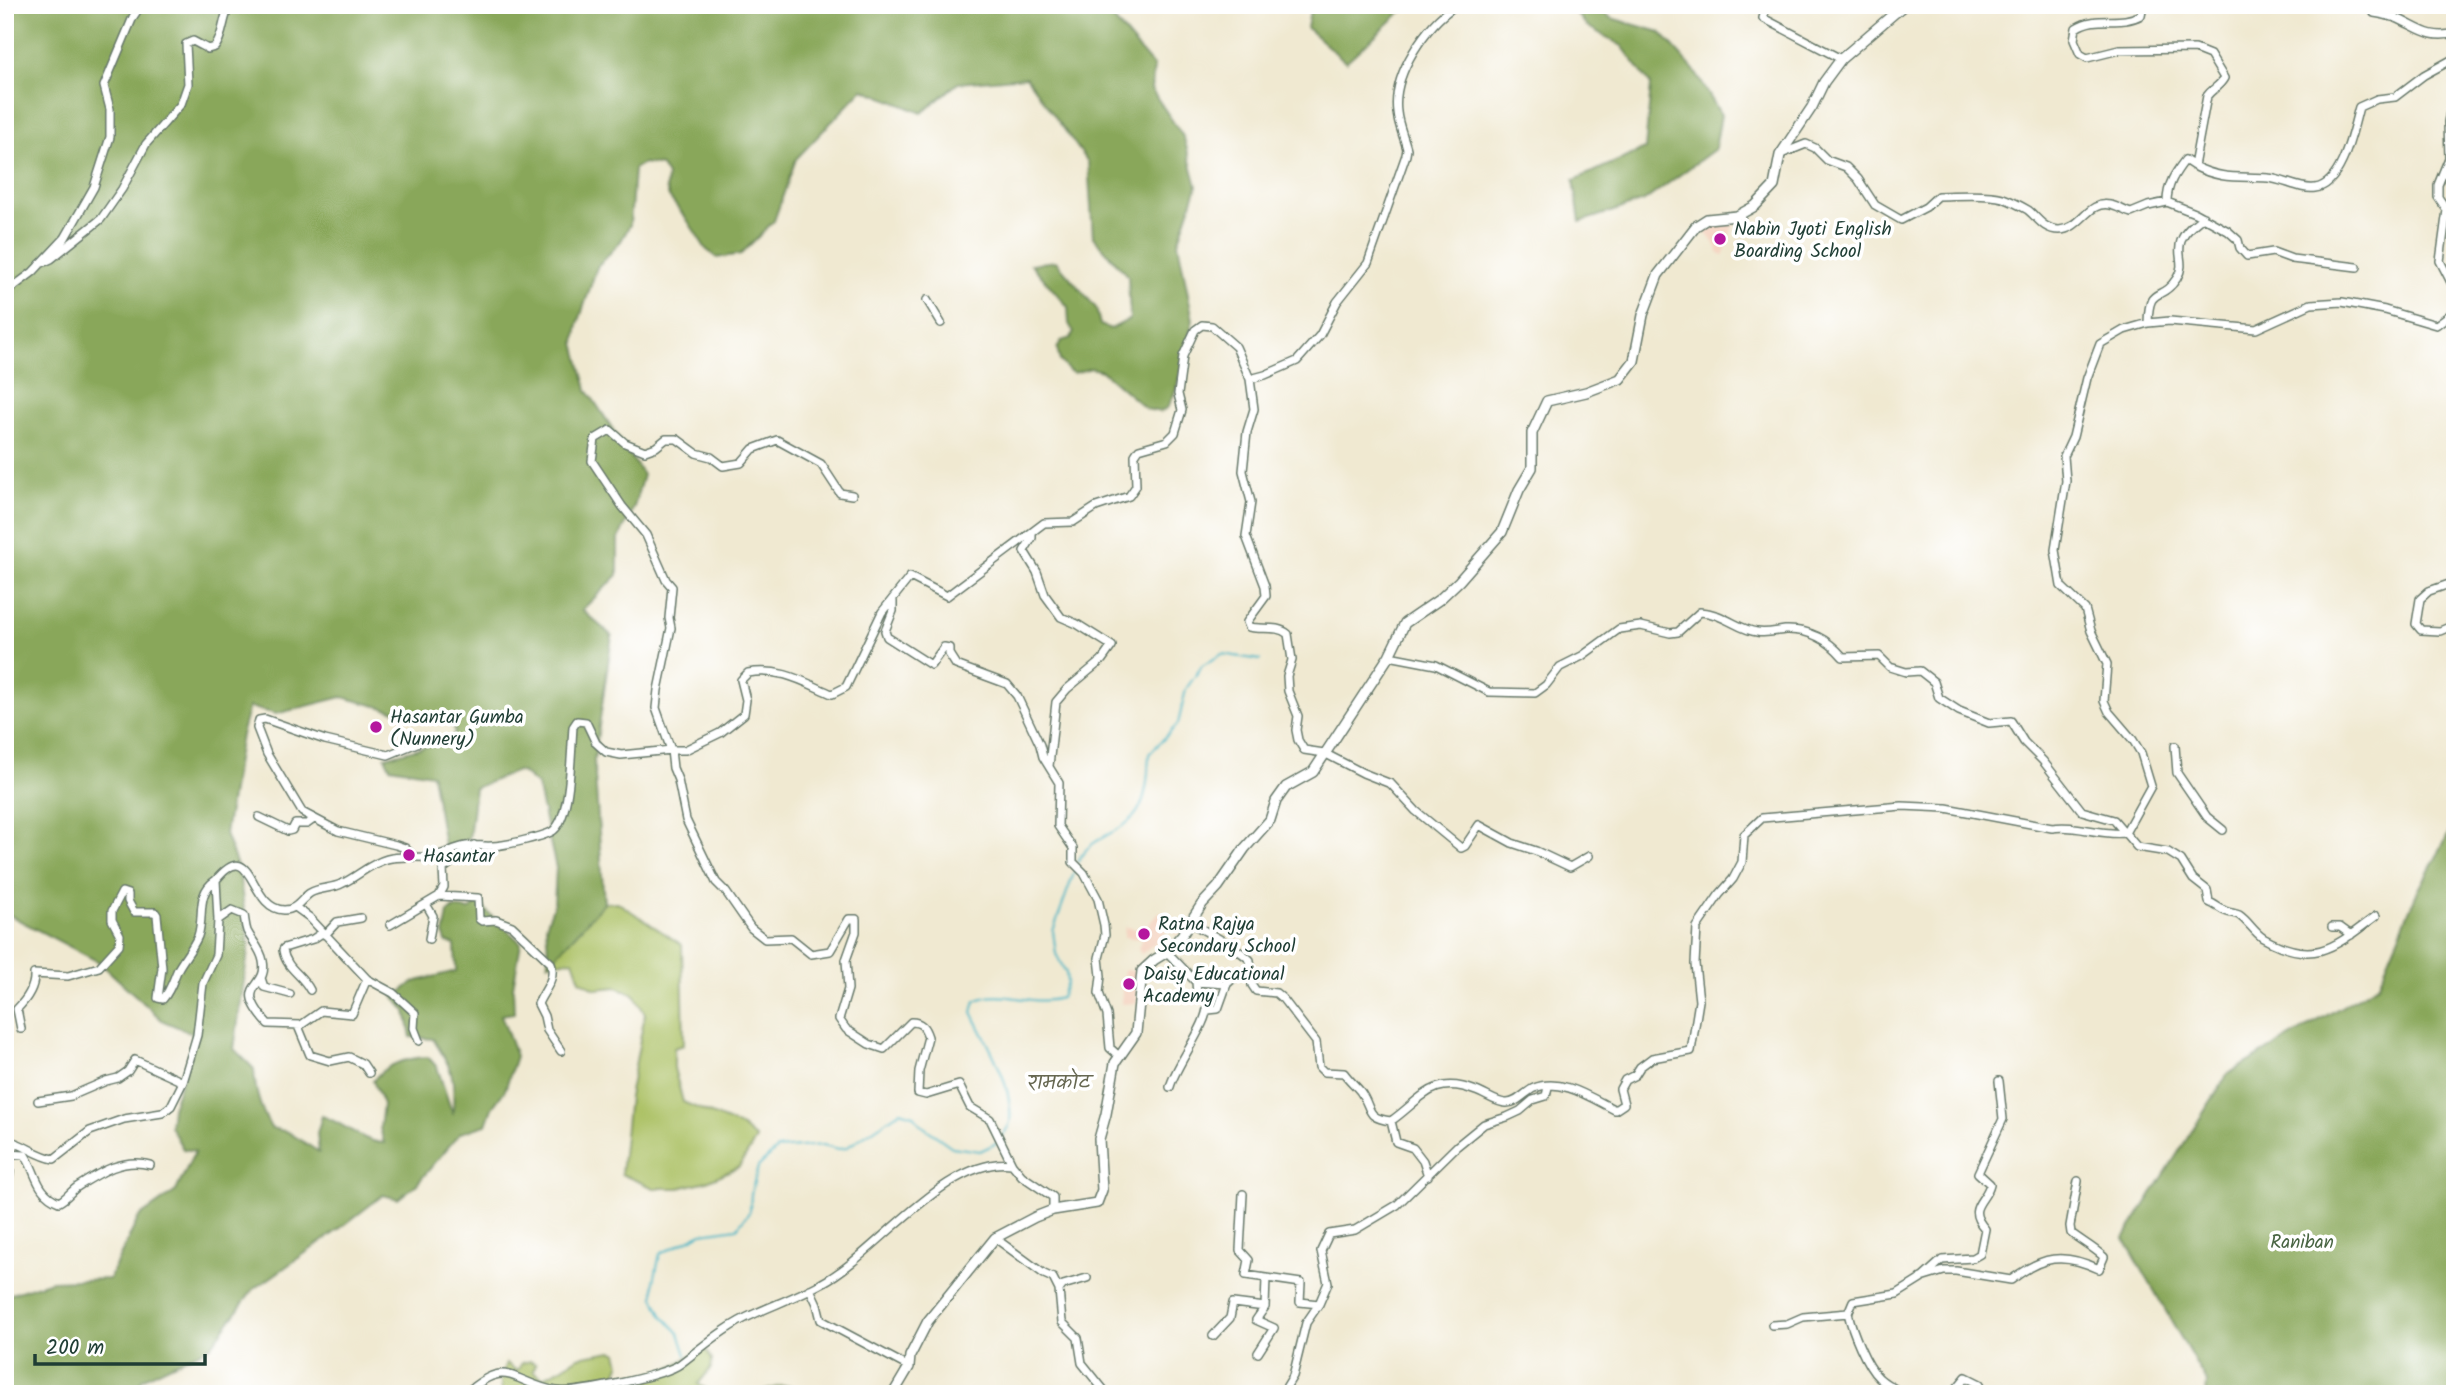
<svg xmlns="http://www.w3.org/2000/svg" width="2460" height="1399" font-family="Kalam,'Playpen Sans Deva',sans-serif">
  <rect width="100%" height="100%" fill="#fff"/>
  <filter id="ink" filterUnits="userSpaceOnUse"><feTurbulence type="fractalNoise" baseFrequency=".0143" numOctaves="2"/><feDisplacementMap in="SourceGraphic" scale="14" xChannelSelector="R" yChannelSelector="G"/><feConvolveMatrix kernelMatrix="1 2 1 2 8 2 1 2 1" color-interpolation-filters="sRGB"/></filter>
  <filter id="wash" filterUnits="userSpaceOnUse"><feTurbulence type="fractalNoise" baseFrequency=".00686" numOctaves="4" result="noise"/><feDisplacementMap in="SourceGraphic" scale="28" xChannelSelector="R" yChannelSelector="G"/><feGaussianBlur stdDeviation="1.57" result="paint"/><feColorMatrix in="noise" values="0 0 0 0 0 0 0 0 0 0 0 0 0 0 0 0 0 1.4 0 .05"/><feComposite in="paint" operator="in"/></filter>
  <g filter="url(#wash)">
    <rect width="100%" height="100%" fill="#f0e9d1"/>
    <path fill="#f4d3c0" d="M1725,223H1734L1723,256L1718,253L1717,247L1704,231L1711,226Z
      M1165,912L1185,925L1178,935L1168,928L1159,940L1141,954L1138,948L1142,939L1124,937L1125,927L1144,930L1158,913Z
      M1124,970L1135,971L1137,1003L1121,1004Z"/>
    <path fill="#acc165" stroke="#667f4c" stroke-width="2" d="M617,902L682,945L684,1045L674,1048V1068L683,1102L742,1127L756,1139L739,1167L707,1181L679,1188H654L621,1174L629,1097L645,1014L634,994L617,987L596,989L580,980L573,960L549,963L604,903Z
      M703,1349L707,1351L712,1360L711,1368L698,1384L708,1390L710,1394H503C499,1381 501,1375 506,1363L517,1371L522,1363L530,1361L536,1364L533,1371L543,1377L560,1369L578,1357L612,1351L617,1352L620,1365L614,1379L598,1383L599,1388L651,1378Z
      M781,1386H791L805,1394H754Z"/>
    <path fill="#89a75a" stroke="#547247" stroke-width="2" d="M5,5H1109L1113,19L1154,67L1151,89L1184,138L1197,186L1178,243L1193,320L1176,390L1168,407L1160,412L1146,409L1102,371L1091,368L1074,373L1069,371L1060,361L1057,349L1061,341L1071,338L1074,332L1069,324L1068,307L1031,264L1056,261L1096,308L1100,325L1111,329L1130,319L1128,276L1093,237L1088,162L1026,77L958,83L922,113L863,89L796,159L774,221L741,254L717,258L706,249L686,218L669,197L666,188L667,176L661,166L644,163L634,169L630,225L621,241L597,267L578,324L575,343L587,390L643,475L634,507L618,540V575L582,610L612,636L594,761L604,903L549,963L546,926L554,904L556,868L537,785L523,773L517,771L475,788L469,839L445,851L432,774L390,767L385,757L446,741L455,733L453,722L438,715L396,711L342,697L276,714L249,707L241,735L225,834L239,871L249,946L234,1049L254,1069C255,1092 260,1108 271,1128L288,1132L319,1152L317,1133L322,1116C344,1123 362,1142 384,1143L380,1128L383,1104L373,1081C385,1064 408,1058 428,1057L437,1067L453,1115C454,1075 455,1073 433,1039L411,1037L406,1011L394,997L414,982L456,971L455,945L446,942L444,935L448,913L454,908L470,910L478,903L521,943L513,987L514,1013L501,1015L516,1056L505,1090L492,1108L486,1125L460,1133L417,1184L398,1199L383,1195L334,1233L253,1290L211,1346L142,1379L136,1394H6L5,1391V1296L51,1281L109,1279L139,1217L176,1191L195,1151L183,1149L170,1126L172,1108L197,1035L163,1021L99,962L5,913Z
      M1311,5H1409L1346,62L1307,28Z
      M1569,5H1594L1611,18L1660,32L1694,70L1721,115L1715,149L1644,201L1580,222L1574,180L1645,149L1651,85L1622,46L1587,26Z
      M2455,822V1394H2206L2207,1383L2124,1238L2228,1074L2378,985L2416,895Z"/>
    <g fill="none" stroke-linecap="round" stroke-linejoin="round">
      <path stroke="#4ab6c6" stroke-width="2" d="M1078,862C1089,835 1126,834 1139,809C1148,792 1148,772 1149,754L1178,724L1186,689L1202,666L1222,654L1260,660
        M1002,1136C1005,1132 1009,1127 1010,1122C1014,1085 987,1044 972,1012L975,1001C1001,988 1033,1007 1061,998L1067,982L1066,973L1056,954L1053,931L1075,870
        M686,1355L679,1333L662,1315L654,1297V1281L660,1254L702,1233L737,1228L750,1211L751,1194L758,1167L777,1149L823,1145L839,1149L846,1148L901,1111L913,1115L921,1125L952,1147L980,1151L997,1143"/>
    </g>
  </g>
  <g filter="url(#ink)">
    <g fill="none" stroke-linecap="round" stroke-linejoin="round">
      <g stroke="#68796b" stroke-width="10">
        <path id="minor" d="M1767,5L1763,18L1841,59
          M2143,5L2141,15C2119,27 2098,14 2076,28L2074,40L2080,54L2087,58L2119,50L2195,49L2210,55L2224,78C2220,86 2213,88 2207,96L2194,166C2221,180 2239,176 2268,178C2283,179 2300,190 2315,188C2343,185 2353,128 2359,107L2377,99L2395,97L2424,75L2455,58
          M2372,5L2374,13C2381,14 2389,16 2396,18C2418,27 2429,40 2455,33
          M2455,88L2448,122L2449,158L2438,185V197L2447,210L2440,261L2455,290
          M1781,154L1806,144L1815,148L1827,160L1846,167L1858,179L1875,205L1901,220L1926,207L1938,196C1955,196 1987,193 2003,198C2011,201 2021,206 2028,210C2038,218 2044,230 2059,230C2081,230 2088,200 2110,205C2117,206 2124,211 2131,213L2148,206L2167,202C2167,185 2175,173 2185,160L2194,166
          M2167,202L2195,213L2228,231L2238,240L2240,248L2247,256L2273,252L2292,259L2357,267
          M40,264L51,259L101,219L122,189L146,144L181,104L188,84L186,44L193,41L208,49L215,47C224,35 222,19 230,5
          M5,293L33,272L65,238L94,187L110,137V109L104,86L133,17L141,5
          M927,300L941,323
          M2148,323C2149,283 2160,304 2177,278C2186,263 2176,255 2181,241C2185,231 2194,224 2203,217
          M1250,379L1265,375L1297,361L1320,335L1337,302L1368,263L1406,155L1407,149C1404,137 1398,124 1397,112C1392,74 1426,25 1456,5
          M852,495L840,493L821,464L777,440L753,449L741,463L723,466L711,457L696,453L677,439H666L656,447L645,451L625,443L610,430L595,439L592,461L622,506L646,535L666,580L672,587L669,618L671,628L658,690L656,708L671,750L673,768L678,780L686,820L716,882L726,892L751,928L765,939L791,938L811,954L830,951L849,919H856V932L846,960L848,989L839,1019L846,1029L869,1044L884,1049L911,1022C921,1022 925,1027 928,1037L919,1071L918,1093L926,1095L959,1085L970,1107L990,1119L1012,1164L1022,1176L1053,1197V1210
          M1032,533V538L1024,551L1037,572L1045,595L1061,617L1077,624L1112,646L1102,660L1067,689L1056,702L1049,766
          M893,601V611L885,631L887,637L931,665L944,647L949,648V654L956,665L1007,684L1017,696L1040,745L1043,757L1059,783L1058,826L1073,848V862L1084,873L1098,899L1104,925L1105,935L1099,958L1101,976L1099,993L1107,1015L1110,1048L1119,1056
          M2447,628L2440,631L2421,630L2416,624L2420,599L2429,591L2455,582
          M1389,656L1436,665L1489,692L1535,693L1546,685L1560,667L1582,656L1619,629L1641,626L1670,633L1678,632L1700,612C1724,613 1738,630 1757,632C1766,634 1776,631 1785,630C1809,629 1828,639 1843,657L1879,656L1890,667L1906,672L1920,671L1934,682L1939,698L1959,711L1989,723L2011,721L2024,742L2043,761L2082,811L2114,820L2137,847L2168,852L2181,860L2193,879L2207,890L2209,902C2214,904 2219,908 2223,910C2228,913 2235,913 2239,915C2248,921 2254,932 2263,938C2314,967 2335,947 2376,916
          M2175,746L2177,773L2207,817L2223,830
          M259,817L288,831L292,830L295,824H307L314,819
          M2125,833L2151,786L2141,753L2133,740L2109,712L2104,701L2107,664L2091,631L2085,609L2061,586L2055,550L2066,481L2064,456L2073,437L2087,378L2100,344L2124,330L2148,323L2170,321L2256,329L2311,304L2342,302L2385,310L2436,325L2455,311
          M413,856L405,848L396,845L338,831L302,812L267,754L257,728L259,720L265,719L325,740L388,755L417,743
          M439,896L478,898L479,919L482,921L496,920L512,926L551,963C556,980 544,990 538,1004L544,1016L547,1030L561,1051
          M426,904L433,916L429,939
          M218,920L232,910L244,915C245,920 245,925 247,931C252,941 261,949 263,961C269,991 231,982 268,1024L301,1025L321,1011L352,1014L367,979L309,917L295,907
          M1190,922C1210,935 1233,944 1250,960L1252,985L1256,991L1276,993L1283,999L1316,1042L1319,1067L1324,1072L1344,1073C1349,1080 1355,1085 1360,1091C1373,1108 1364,1118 1391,1121C1422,1099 1433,1074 1476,1091C1485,1094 1497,1103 1506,1103C1517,1104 1525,1092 1534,1088C1562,1077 1591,1098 1615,1110L1624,1104L1620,1089L1625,1080L1635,1075L1640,1067L1652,1058L1691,1051L1699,1001L1695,964L1697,927L1719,895L1733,879L1742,862L1744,835L1762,818L1902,806L1946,808L2052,828C2076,824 2100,836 2125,833
          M390,925L439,896L444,887L443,869L474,845
          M2332,927H2340L2351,935
          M325,935L337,922L361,918
          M1167,952L1196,982L1227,984L1238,974L1252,977
          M261,978L264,987L290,994
          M367,979L393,993L415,1013L414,1028L419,1041
          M310,990C302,974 286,969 283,950L284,948L313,939L322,933
          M1208,1010L1218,1009L1227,984
          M298,1026L310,1055L330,1061L349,1057L363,1064L369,1073
          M21,1029L17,1009C27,999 35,988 34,974L68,976L99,967L119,945L120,935L112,920V911L122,892L128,894V901L134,912H155L157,915L162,968L158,998L163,999C171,990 173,980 178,969C184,958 193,948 198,936C205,915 195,894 216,880
          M1170,1087C1175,1065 1211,1021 1207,1002L1197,994L1196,982
          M38,1101L71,1096L106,1081L118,1078L128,1071L135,1060L183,1082
          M1391,1121L1396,1142L1413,1148L1423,1161L1428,1176
          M7,1154L25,1155C37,1173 36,1193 59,1202C67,1198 70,1192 77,1187C99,1173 123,1157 150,1165
          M1243,1194L1240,1250L1249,1260L1246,1275L1301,1283L1300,1302L1319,1304
          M5,1202L10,1172L7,1140C24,1144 37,1156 54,1159L90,1131L124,1119L162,1113L171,1106L183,1082L197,1035L203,983L216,955L218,920L216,880C254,834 248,909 284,910C297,910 301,899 310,893C320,887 331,889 341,884C357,877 369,864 387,859C402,855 416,858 430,857C443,856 453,848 466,846C475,844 483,847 492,846C502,846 548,836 554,830C571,815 571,751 573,727L577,721L586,722L596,743L606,752L621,755L671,750H685L720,733L744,714L746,700L741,680L748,673C780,667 804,682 832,694L846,687L882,612L910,577L947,596L1044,523L1073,522L1096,507L1129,496L1136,486L1135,455L1139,449L1167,441L1175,433L1182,410L1178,394L1183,356L1195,330L1202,325L1212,326L1236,347L1250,379L1254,409L1247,432L1243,471L1251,502L1246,536L1265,586L1266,596L1247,622L1249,627C1263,630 1277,625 1288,634L1292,660L1287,676L1288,691L1298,716L1296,730L1298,740L1304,750L1324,753L1363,773L1391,784L1416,811L1461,848L1465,846L1479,825L1512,843L1536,851L1570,867L1589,856
          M995,1238L1044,1274L1053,1278L1059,1290L1062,1322L1078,1338L1082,1363L1107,1394
          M1921,1278L1944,1271H1956L2011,1280C2042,1256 2063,1252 2099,1269L2104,1257C2093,1247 2083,1242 2071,1233L2070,1226L2078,1181
          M810,1289L817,1304L821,1320L909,1367
          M1059,1290L1063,1285L1087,1278
          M1772,1325L1787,1324L1803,1317L1848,1313
          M1213,1336L1230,1318L1233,1303L1265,1307L1266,1278
          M1258,1353L1274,1328L1256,1320L1265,1307
          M465,1394C508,1356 510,1382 556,1391C574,1395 666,1375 680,1364C704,1346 726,1326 754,1314C776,1304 801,1295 822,1283C877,1254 946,1156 1012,1164
          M1282,1394L1293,1376L1306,1323L1319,1304L1328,1283L1321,1251L1329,1234L1355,1230L1397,1205L1457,1146L1484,1124L1507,1117L1520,1111L1533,1100L1546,1096L1548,1087
          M1902,1394C1895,1388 1885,1384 1879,1378C1866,1366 1852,1330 1848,1313L1853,1301L1897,1294L1921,1279L1942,1260L1973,1258L1980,1254L1985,1229C1965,1207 1986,1202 1990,1184L1978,1173L2003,1119L1999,1081
          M1952,1394L1966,1377L1980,1384L1986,1394"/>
      </g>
      <g stroke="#68796b" stroke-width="12">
        <path id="major" d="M893,1394L909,1367L910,1356L928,1321L995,1238L1035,1217L1053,1210L1097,1203L1102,1190L1099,1139L1106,1114L1115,1063L1136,1033L1142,971L1154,960L1167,952L1182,935L1202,904L1218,887L1245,848L1270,820L1276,801L1286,787L1313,772L1389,656L1405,623L1440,599L1459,581L1502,532L1519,490L1532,468V433L1547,401L1586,392L1620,379L1634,361L1643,315L1658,275L1696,226L1707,219L1737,216L1755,206L1774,186L1780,155L1812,107L1824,82L1841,59L1904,5"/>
      </g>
      <use href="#minor" stroke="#fff" stroke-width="7"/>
      <use href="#major" stroke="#fff" stroke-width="9"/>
    </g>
  </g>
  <g fill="#b5179e" stroke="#fff" stroke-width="2.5">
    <circle cx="1720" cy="239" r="7"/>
    <circle cx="376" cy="727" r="7"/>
    <circle cx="409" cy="855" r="7"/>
    <circle cx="1144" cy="934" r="7"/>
    <circle cx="1129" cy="984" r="7"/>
  </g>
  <g text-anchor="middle" stroke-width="7" stroke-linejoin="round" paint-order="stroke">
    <g font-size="19" fill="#1f3d34" stroke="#fff" text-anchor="start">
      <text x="1734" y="235">Nabin Jyoti English<tspan x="1734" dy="22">Boarding School</tspan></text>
      <text x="390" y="723">Hasantar Gumba<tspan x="390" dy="22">(Nunnery)</tspan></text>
      <text x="423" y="862">Hasantar</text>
      <text x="1158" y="930">Ratna Rajya<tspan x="1158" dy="22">Secondary School</tspan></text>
      <text x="1143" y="980">Daisy Educational<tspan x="1143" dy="22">Academy</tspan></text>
    </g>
    <g font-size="19" fill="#496543" stroke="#fff">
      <text x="2302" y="1248">Raniban</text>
    </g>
    <g font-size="21" fill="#676852" stroke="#fff">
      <text x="1059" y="1089">रामकोट</text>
    </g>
  </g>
  <rect width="2460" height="1399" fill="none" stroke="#fff" stroke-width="28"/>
  <path d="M35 1354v10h170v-10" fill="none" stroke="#1f3d34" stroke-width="3.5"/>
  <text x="46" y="1354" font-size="21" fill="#1f3d34" stroke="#ffffff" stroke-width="5" paint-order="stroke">200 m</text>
</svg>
